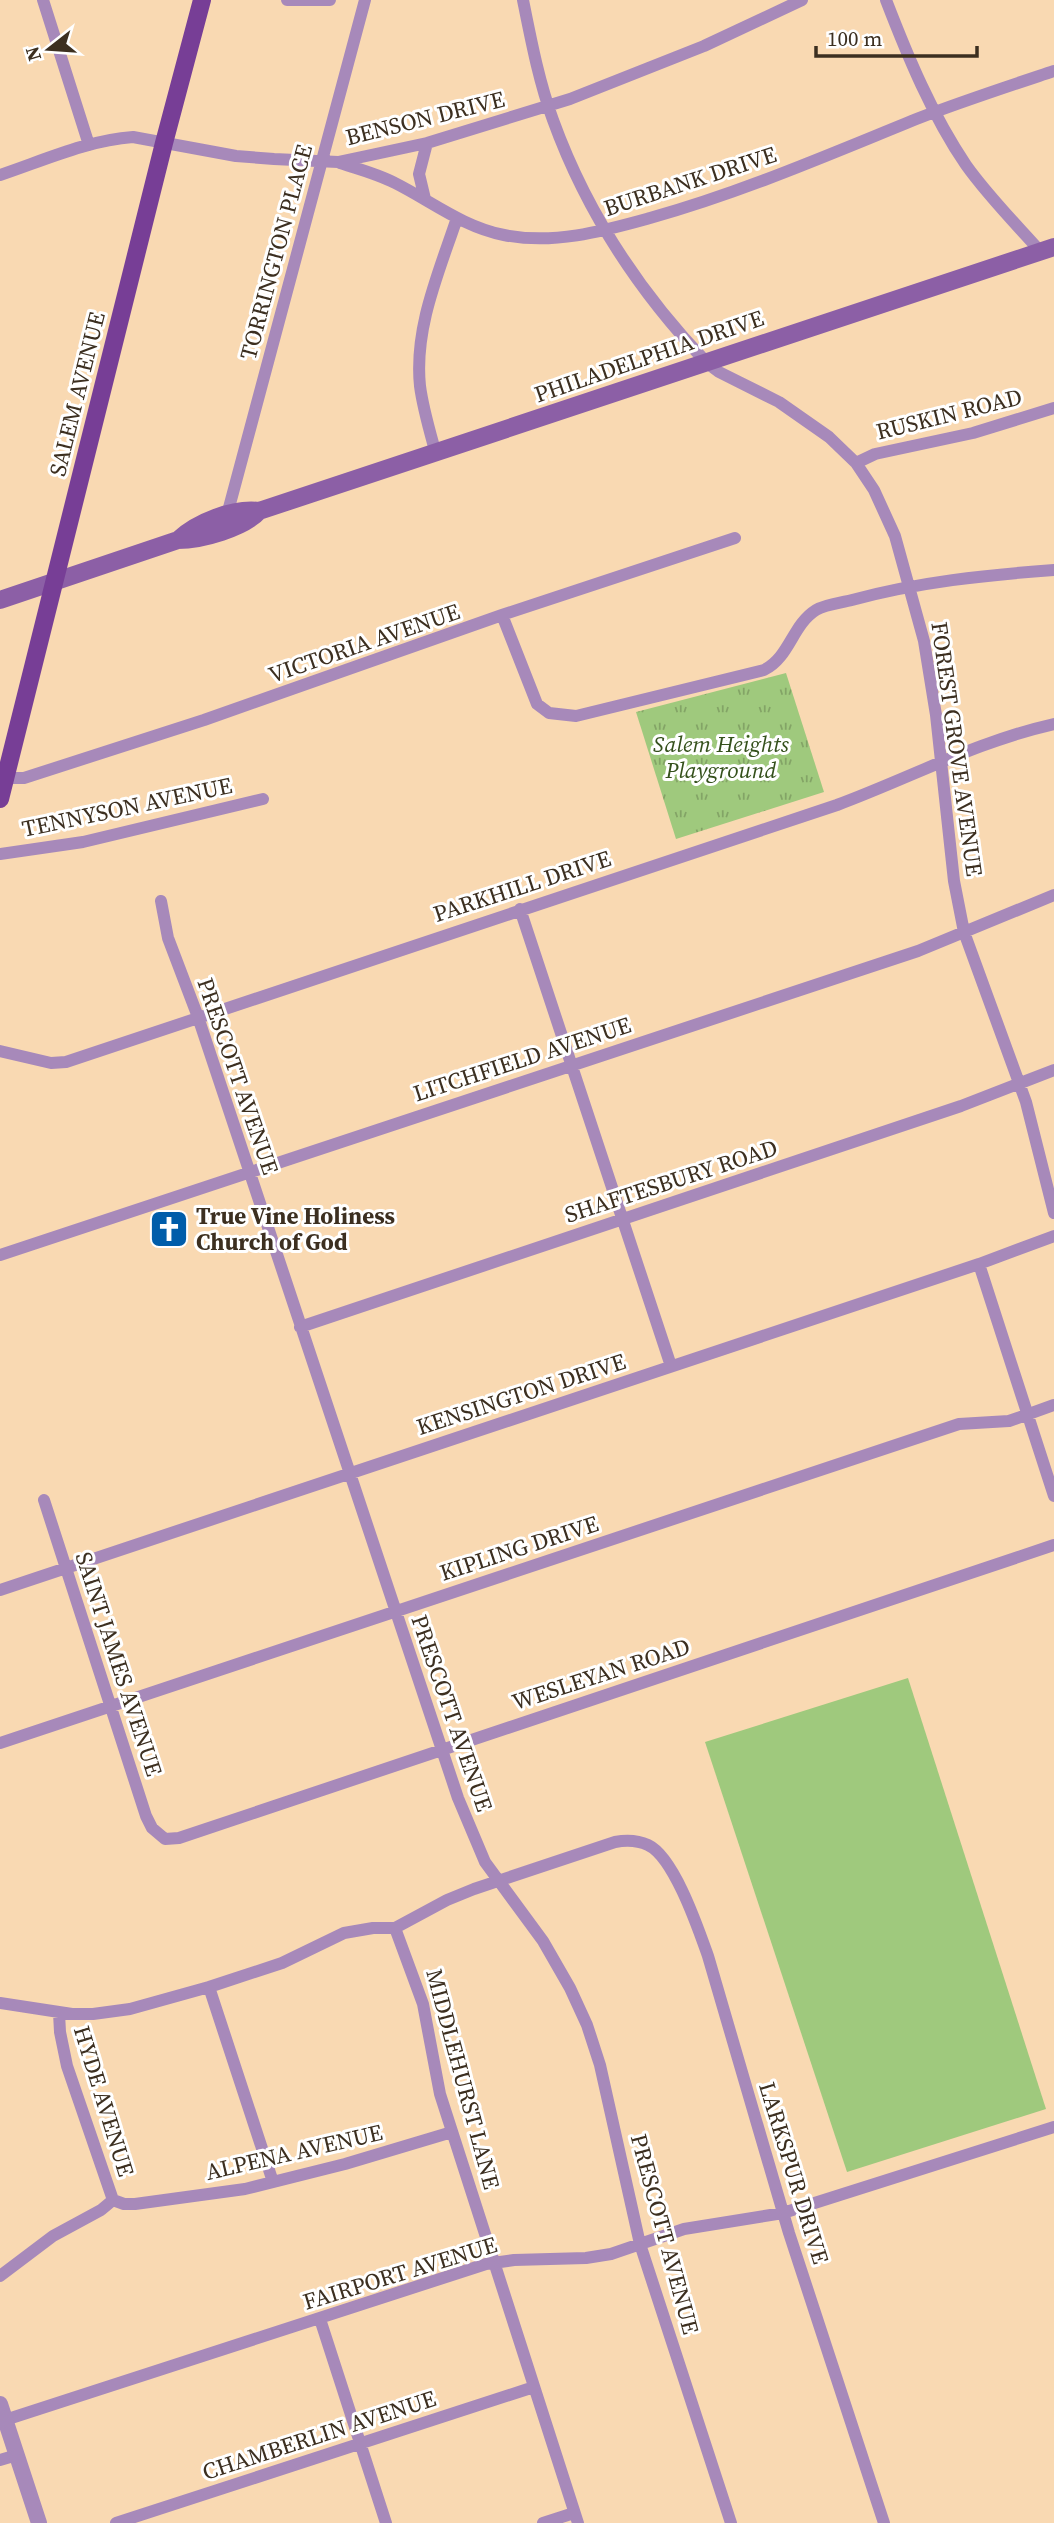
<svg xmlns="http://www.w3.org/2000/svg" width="1054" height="2523" font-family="'Source Serif 4',serif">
  <defs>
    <pattern id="park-tufts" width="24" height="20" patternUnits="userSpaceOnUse" patternTransform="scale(1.75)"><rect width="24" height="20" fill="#9fc97d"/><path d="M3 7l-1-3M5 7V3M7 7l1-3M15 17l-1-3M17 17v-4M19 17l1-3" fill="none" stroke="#83a466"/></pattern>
  </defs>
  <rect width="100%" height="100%" fill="#f9d9b2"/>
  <path fill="#9fc97d" d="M908,1678L1046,2109L847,2172L705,1742Z"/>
  <path fill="url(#park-tufts)" d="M786,673L824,792L676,839L636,712Z"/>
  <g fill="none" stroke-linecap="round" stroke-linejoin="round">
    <path stroke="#a789ba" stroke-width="12" d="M43,0L89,145
      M287,0H330
      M523,0C531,40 539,82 553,120C586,211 640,293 707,363L719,372L779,402L829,437L856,463L874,490L895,536L924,641L936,715L954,881L964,932L1026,1102L1054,1213
      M886,0C908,57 932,115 966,165C988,196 1015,223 1040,251
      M340,163C359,169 378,174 395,183C431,201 463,227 504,235C554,245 603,231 650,218C743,192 830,154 919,118C963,101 1009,86 1054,71
      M0,175C42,161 88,140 133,137L236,156L274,159L338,162L371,155L427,143L570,99L704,46L802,0
      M425,199L419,174L427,143
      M436,454C430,432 423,409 420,386C414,328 439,272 457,218
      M856,463L875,454L973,433L1054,408
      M227,515L365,0
      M502,615L537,704L549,713L576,716L764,670C790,657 792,625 816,610C826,604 840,603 852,600C918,582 986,575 1054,570
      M5,778H24L204,720L502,615L735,538
      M0,854L83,842L263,799
      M161,901L168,938L198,1017L458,1798L485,1862L543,1941L570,1988L587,2025L600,2065L640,2244L731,2523
      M520,909L671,1366
      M0,1051L51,1063L66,1062L837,805C910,778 978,741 1054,724
      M0,1255L918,951L1054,895
      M979,1264L1054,1496
      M300,1327L961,1106L1054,1070
      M44,1500L146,1816L152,1828L165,1839L179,1838L1054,1545
      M0,1590L979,1264L1054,1236
      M0,1743L959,1424L1009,1421L1054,1405
      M395,1928L423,2004L440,2094L578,2523
      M209,1987L273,2182
      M0,2003L72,2014H93L130,2009L209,1987L282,1963L344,1933L373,1928H395L447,1900L474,1889L615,1842C626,1840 637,1840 648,1845C674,1857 698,1928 708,1956L789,2233L884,2523
      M59,2013L60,2032L67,2066L113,2200
      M113,2200L124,2204H135L245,2189L345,2164L452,2132
      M0,2276L53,2236L101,2210L113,2200
      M320,2319L386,2523
      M5,2420L486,2264L514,2260L586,2258L611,2254L684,2229L783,2213L1054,2127
      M0,2460L17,2455
      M116,2523L534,2387
      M543,2523L574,2513"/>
    <path stroke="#a789ba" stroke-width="16" d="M0,2404L39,2523"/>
    <path stroke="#8c5fa6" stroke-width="18" d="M178,540C197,522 233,508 259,511L1054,247
      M0,600L178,540C201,540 244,528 259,511"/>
    <path stroke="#773e96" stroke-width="18" d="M0,799L164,143L202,0"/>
  </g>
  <defs>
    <g id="church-square" transform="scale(2.0125)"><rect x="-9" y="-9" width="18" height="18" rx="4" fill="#005daa" stroke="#fff"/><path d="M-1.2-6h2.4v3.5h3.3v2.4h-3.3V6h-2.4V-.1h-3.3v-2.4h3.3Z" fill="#fff"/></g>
  </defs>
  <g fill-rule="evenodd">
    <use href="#church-square" x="169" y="1229"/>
  </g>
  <g text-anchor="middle" stroke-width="6" stroke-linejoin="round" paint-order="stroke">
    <g font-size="23" fill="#3c2f20" stroke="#fff">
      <text transform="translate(425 118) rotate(-14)" y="8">BENSON DRIVE</text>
      <text transform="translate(690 181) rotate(-18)" y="8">BURBANK DRIVE</text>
      <text transform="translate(276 252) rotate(-75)" y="8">TORRINGTON PLACE</text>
      <text transform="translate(649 356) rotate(-19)" y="8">PHILADELPHIA DRIVE</text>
      <text transform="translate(77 394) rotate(-76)" y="8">SALEM AVENUE</text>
      <text transform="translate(949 414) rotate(-14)" y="8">RUSKIN ROAD</text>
      <text transform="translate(364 643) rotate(-19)" y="8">VICTORIA AVENUE</text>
      <text transform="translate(957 749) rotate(82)" y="8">FOREST GROVE AVENUE</text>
      <text transform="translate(127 807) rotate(-12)" y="8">TENNYSON AVENUE</text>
      <text transform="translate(522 886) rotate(-18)" y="8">PARKHILL DRIVE</text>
      <text transform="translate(522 1059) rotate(-18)" y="8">LITCHFIELD AVENUE</text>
      <text transform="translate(238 1076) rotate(71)" y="8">PRESCOTT AVENUE</text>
      <text transform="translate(671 1181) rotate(-18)" y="8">SHAFTESBURY ROAD</text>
      <text transform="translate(521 1394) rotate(-18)" y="8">KENSINGTON DRIVE</text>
      <text transform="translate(519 1548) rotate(-18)" y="8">KIPLING DRIVE</text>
      <text transform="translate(119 1664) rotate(72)" y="8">SAINT JAMES AVENUE</text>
      <text transform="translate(601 1674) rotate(-18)" y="8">WESLEYAN ROAD</text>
      <text transform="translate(452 1713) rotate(71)" y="8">PRESCOTT AVENUE</text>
      <text transform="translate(463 2079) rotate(75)" y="8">MIDDLEHURST LANE</text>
      <text transform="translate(104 2101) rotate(73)" y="8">HYDE AVENUE</text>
      <text transform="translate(294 2152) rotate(-13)" y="8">ALPENA AVENUE</text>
      <text transform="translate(794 2173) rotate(73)" y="8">LARKSPUR DRIVE</text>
      <text transform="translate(665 2234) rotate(75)" y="8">PRESCOTT AVENUE</text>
      <text transform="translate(400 2273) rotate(-17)" y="8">FAIRPORT AVENUE</text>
      <text transform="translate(319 2435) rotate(-18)" y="8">CHAMBERLIN AVENUE</text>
    </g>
    <g font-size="23" font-style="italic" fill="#35511c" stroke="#fff">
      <text x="721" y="752">Salem Heights<tspan x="721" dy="26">Playground</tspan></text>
    </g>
    <g font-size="23" font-weight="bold" fill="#3c2f20" stroke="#fff" text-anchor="start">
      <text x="196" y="1224">True Vine Holiness<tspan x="196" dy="26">Church of God</tspan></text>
    </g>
  </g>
  <g transform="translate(49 49) rotate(253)" stroke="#ffffff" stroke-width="5" paint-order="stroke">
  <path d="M0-5L12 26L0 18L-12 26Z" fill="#3c2f20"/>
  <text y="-10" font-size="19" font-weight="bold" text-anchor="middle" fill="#3c2f20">N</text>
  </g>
  <path d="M816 46v10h161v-10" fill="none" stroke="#3c2f20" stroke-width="3.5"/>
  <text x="827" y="46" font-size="21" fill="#3c2f20" stroke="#ffffff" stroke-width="5" paint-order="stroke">100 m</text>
</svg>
